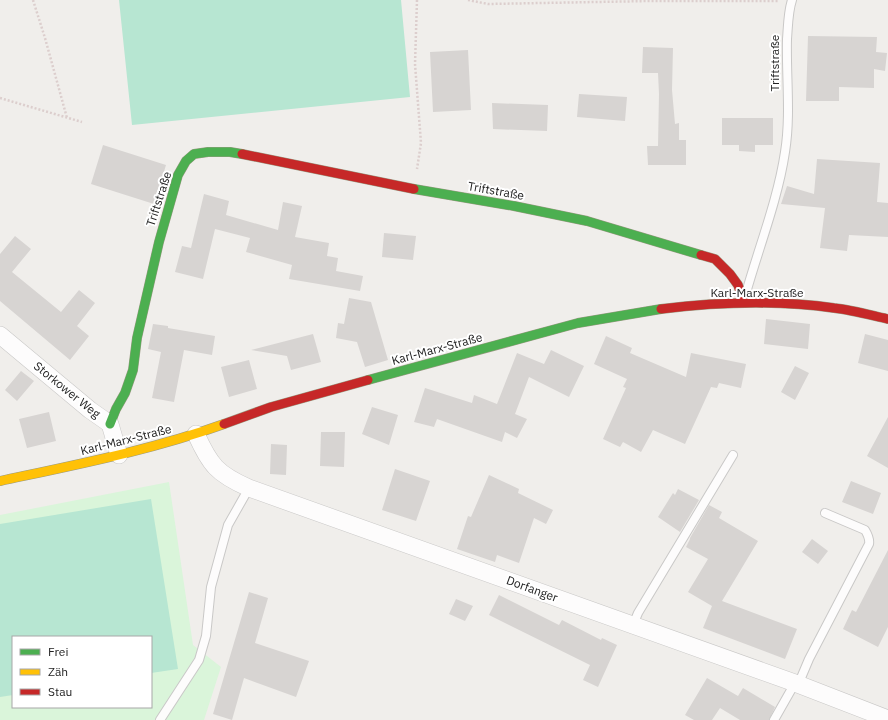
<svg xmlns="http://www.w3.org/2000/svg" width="888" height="720" font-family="'IBM Plex Sans',sans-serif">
  <rect width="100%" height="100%" fill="#f0eeeb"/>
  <path fill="#daf5da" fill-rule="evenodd" d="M169,482L193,645L221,667L204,720H0V515ZM13,637H151V707H13Z"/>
  <path fill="#b7e6d2" d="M119,0H401L410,97L132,125Z
    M151,499L178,669L151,673V637H13V695L0,697V524Z"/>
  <path fill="#d7d4d2" d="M808,36L877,37L876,52L887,53L885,71L874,69V88L839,87V101H806Z
    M643,47L673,48L672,90L675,124L679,123V140H686V165H648L647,146H658L659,94L658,73H642Z
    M468,50L471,110L433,112L430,52Z
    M579,94L627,97L625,121L577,117Z
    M492,103L548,105L547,131L493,129Z
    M722,118H773V145H755V152L739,151V145H722Z
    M103,145L166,165L154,204L91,184Z
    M817,159L880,163L877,202L888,203V237L849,235L847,251L820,248L825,208L781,204L787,186L814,194Z
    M204,194L229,201L226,215L278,230L283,202L302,206L295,237L329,243L327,256L338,258L336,271L363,276L360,291L289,279L292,265L246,252L250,238L215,229L203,279L175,272L182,246L191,248Z
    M384,233L416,236L413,260L382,257Z
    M15,236L31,249L12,272L61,312L79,290L95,303L77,326L89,336L70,360L0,301V254Z
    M349,298L371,302L388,360L365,367L357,342L336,338L338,323L344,324Z
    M766,319L810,324L808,349L764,344Z
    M153,324L168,326V328L215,336L212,355L184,350L174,402L152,398L161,352L148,349Z
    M313,334L321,362L291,370L287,356L251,350Z
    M865,334L888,340V371L858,363Z
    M606,336L632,348L630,353L686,377L691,353L746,364L741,388L719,383L717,388L711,387L685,444L653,430L641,452L623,442L620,447L603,439L626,388L623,387L627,379L594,364Z
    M551,350L584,366L569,397L529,377L515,414L527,419L517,438L505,432L502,442L437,419L434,427L414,422L425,388L472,403L474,395L497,404L517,353L544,364Z
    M249,360L257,389L229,397L221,367Z
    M795,366L809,373L795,400L781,392Z
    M21,371L34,381L17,401L5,390Z
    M372,407L398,415L389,445L362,434Z
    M49,412L56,441L27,448L19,419Z
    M888,417V468L867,456Z
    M321,432H345L344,467L320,466Z
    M271,444L287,445L286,475L270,474Z
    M395,469L430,481L416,521L382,510Z
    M489,475L519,489L518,493L553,510L546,524L534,518L519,563L497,555L495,562L457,549L468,516L471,517Z
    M851,481L881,493L873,514L842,502Z
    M678,489L699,500L680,532L658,517L673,493L675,495Z
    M709,505L722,512L719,518L758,541L722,601L797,629L785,659L703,628L712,606L688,592L708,559L686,547L690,539V538Z
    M812,539L828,551L818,564L802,552Z
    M888,550V627L878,647L843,629L852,610L856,612Z
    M249,592L268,598L255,643L309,661L296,697L244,678L232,720L213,714Z
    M499,595L559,625L562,620L601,640L602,638L617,645L598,687L583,680L590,665L489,615Z
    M456,599L473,606L465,621L449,614Z
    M707,678L738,696L743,688L775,707L769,720H740L720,708L712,720H694L685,715Z"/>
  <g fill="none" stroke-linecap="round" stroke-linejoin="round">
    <g stroke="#c9c8c7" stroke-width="10">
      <path id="lane" d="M746,293C759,247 778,199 785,152C791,115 786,76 787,39C788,27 788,12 792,0
        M633,625L638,613L733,455
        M798,685L809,659L869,544C870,539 868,535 865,530L825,513
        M160,720L199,660L206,636L211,587L228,525L249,488
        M774,720L795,683"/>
    </g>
    <g stroke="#c9c8c7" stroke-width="18">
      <path id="street" d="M0,335L90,410L110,424L119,455
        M196,434C210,465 217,474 249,488L795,683L888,719"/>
    </g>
    <g stroke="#999a82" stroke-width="10">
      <path id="fast" d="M414,189L514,206L587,221L701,255
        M368,380L578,323L661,309
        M110,424L116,409L125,393L133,370L137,338L159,242L178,175L186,161L194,154L208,152H230L242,154"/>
    </g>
    <g stroke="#999a82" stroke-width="10">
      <path id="slow" d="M0,481C75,465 152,450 224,424"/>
    </g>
    <g stroke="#999a82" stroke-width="10">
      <path id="jam" d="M242,154L414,189
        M701,255L715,259L730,274L738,285L744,303
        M661,309C718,302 777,300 834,308C852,310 870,315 888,319
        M224,424L271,407L368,380"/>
    </g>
    <path stroke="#dccecd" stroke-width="2.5" stroke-dasharray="2 2" stroke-linecap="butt" d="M33,0L45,38L67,118
      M417,0L415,64L421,143L417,169
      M468,0L488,4L650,1H778
      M0,98L82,122"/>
    <use href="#lane" stroke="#fdfcfc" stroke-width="8"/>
    <use href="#street" stroke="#fdfcfc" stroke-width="17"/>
    <use href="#fast" stroke="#4caf50" stroke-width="9"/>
    <use href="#slow" stroke="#ffc107" stroke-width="9"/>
    <use href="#jam" stroke="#c62828" stroke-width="9"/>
  </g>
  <g text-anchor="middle" stroke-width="4" stroke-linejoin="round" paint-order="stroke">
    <g font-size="12" fill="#222" stroke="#fff">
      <text transform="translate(775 63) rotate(-90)" y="4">Triftstraße</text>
      <text transform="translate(496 191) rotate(10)" y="4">Triftstraße</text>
      <text transform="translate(159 199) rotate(-72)" y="4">Triftstraße</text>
      <text x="757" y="297">Karl-Marx-Straße</text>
      <text transform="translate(437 349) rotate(-15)" y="4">Karl-Marx-Straße</text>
      <text transform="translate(67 390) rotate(39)" y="4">Storkower Weg</text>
      <text transform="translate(126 440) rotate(-14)" y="4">Karl-Marx-Straße</text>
      <text transform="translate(532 589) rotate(20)" y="4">Dorfanger</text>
    </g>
  </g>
  <rect x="12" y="636" width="140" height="72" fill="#ffffff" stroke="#a7a7a7"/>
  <rect x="20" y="649" width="20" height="6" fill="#4caf50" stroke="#a7a7a7"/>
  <text x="48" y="656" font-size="12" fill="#222222">Frei</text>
  <rect x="20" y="669" width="20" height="6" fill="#ffc107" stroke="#a7a7a7"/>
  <text x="48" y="676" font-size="12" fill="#222222">Zäh</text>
  <rect x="20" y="689" width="20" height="6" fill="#c62828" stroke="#a7a7a7"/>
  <text x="48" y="696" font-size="12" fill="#222222">Stau</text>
</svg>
